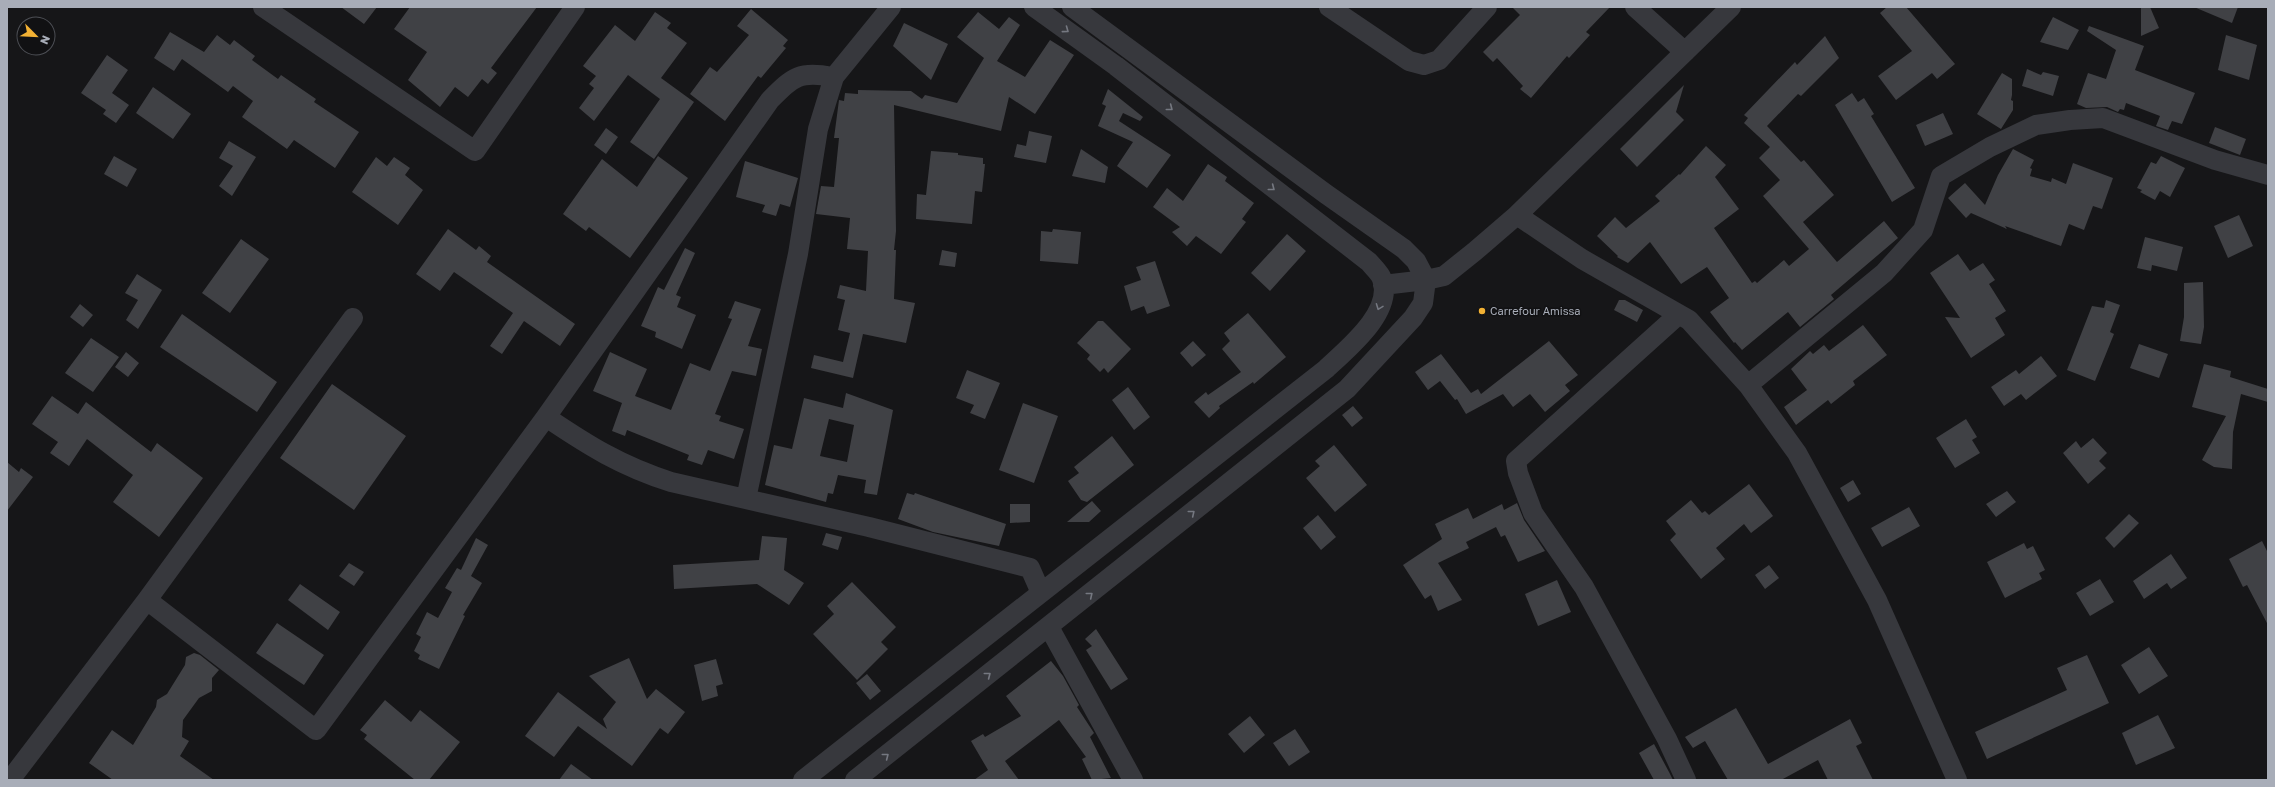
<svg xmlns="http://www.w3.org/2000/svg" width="2275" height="787" font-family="'Golos Text',sans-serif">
  <rect width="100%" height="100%" fill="#161618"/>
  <path fill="#404145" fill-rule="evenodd" d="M341,7H377L364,24Z
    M410,7H537L491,68L497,73L488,84L482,79L468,97L455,87L440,107L408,80L427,52L394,29Z
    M1512,7H1610L1586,32L1590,35L1569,58L1567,56L1531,98L1520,89L1523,86L1497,58L1493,62L1483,52L1520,15Z
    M1887,7H1906L1955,64L1937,79L1932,73L1896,100L1878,76L1912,51L1880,13Z
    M2141,7H2150L2159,28L2141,36Z
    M2194,7H2238L2232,23Z
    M751,9L788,40L783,46L786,48L761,78L758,76L725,121L690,94L710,67L717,72L749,35L737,26Z
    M655,12L671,23L667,28L687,43L661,78L694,102L654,159L630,142L660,99L628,75L594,121L579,108L594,88L589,84L596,76L583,66L615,25L635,41Z
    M978,12L999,29L1009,17L1020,25L997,61L1025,77L1050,40L1074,55L1035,114L1009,97L1001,131L894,105L896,231L894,250H896L894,299L915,303L906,343L863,334L853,378L811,368L814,355L843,362L850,333L838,330L845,300L837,298L840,285L866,291L868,251L847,249L850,218L816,214L821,186L834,187L839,138H834L839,100L844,101L845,93L858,94V90L911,91L922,99L925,95L957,103L984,58L957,37Z
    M2053,17L2079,30L2068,50L2040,42Z
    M904,23L948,44L931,80L893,46Z
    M2089,26L2144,46L2135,70L2195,93L2182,124L2172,121L2168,130L2156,126L2160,116L2126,103L2124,110L2120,109L2118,112L2107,107L2086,108L2077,104L2088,73L2106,79L2116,50L2087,31Z
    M170,32L204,52L217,35L230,45L234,40L255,56L252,60L278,79L281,75L316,99L314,102L359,132L335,168L294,140L287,149L242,117L253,101L233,86L228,92L182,59L174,71L154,58Z
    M2226,35L2257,45L2249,80L2218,70Z
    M1825,36L1839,58L1801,96L1798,94L1767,126L1801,162L1804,160L1834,195L1803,222L1837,262L1884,221L1898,238L1831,295L1834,299L1800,327L1788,312L1742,350L1735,342L1734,343L1710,312L1729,298L1707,267L1681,284L1650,242L1628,263L1617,257L1618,256L1597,236L1615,217L1626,228L1660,201L1655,196L1679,174L1680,175L1706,146L1726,165L1715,177L1739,209L1714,228L1752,283L1755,281L1757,283L1784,260L1789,266L1809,249L1763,196L1780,180L1759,158L1770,147L1744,123L1748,118L1744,115L1795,62L1797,65Z
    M107,55L128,70L112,93L129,105L116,123L103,114L106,110L81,93Z
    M2027,69L2041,75L2043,72L2059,76L2053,96L2022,86Z
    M2002,73L2012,79V95L2011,100L2013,101V110L2001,129L1977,114Z
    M1684,85L1676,112L1684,120L1637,167L1620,149Z
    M153,87L191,114L173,139L136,113Z
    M1108,89L1143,117L1140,121L1123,113L1119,121L1171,155L1147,188L1117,166L1133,142L1098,126L1106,106L1102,104Z
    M1852,93L1858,102L1864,98L1874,114L1871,116L1915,188L1892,202L1835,105Z
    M1943,113L1953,134L1925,146L1916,125Z
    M2215,127L2246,139L2240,155L2209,143Z
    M606,128L618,137L606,154L594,145Z
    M1029,131L1052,136L1046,163L1014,157L1017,144L1026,146Z
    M229,141L256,157L232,196L219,186L233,166L219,158Z
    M1081,149L1108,167L1105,183L1072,176Z
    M2013,149L2034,160L2030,168L2032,169L2030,176L2051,182L2052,178L2066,184L2073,163L2113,178L2102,209L2093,206L2084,230L2069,224L2061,246L2005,226L2007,229L1971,213L1966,218L1948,198L1965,183L1985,205L1998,175Z
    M931,151L958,153V155L983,158V164H985L982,192L975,191L972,224L916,219L917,194L926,195Z
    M114,156L137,169L127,187L104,174Z
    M658,156L688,178L630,258L589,227L586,231L563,214L602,159L637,187Z
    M2161,156L2185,168L2170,197L2160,191L2155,200L2140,192L2142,190L2137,188L2151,162L2156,164Z
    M376,157L387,166L394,157L410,168L405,175L423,190L398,225L352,192Z
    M745,161L798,178L790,207L780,204L776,216L762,212L765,205L736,197Z
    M1208,164L1227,177L1225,181L1254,203L1242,219L1246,222L1221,254L1196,236L1187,246L1172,232L1180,227L1153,207L1167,188L1183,201Z
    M2239,215L2253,246L2228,258L2214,226Z
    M448,229L476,250L479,246L491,256L487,262L575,324L560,346L524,321L502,354L490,346L513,313L454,272L440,291L416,274Z
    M1053,229L1081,232L1078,264L1040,261L1041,231L1052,232Z
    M1287,234L1306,251L1270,291L1251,273Z
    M2145,237L2183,247L2177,271L2152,265L2151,271L2137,268Z
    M241,239L269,259L230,313L202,293Z
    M685,248L695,253L676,295L681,297L677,307L696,315L682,349L655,337L656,332L641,326L658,287L664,290Z
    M942,250L957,253L955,267L939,265Z
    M1958,254L1970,271L1983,263L1995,280L1989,284L2006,311L1995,318L2005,335L1971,358L1945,317L1960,318L1930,273Z
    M1155,261L1170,306L1147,314L1144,306L1131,311L1124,286L1141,280L1136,267Z
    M137,274L162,290L138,329L126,320L138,300L125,293Z
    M2203,282L2204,327L2201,344L2180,341L2184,317V283Z
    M1619,300H1625L1643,310L1637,322L1614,310Z
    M2106,300L2120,305L2110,332L2114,334L2095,381L2067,370L2092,306L2104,308Z
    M735,301L761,309L748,346L762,349L756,376L732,371L715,414L721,416L719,421L744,429L734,459L708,450L702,465L687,460L689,455L627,430L625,436L612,431L622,403L593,391L610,352L647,369L635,396L671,410L690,363L710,371L732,319L728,318Z
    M80,304L93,315L83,327L70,317Z
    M1248,313L1286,357L1254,384L1253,382L1219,406L1220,408L1209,418L1194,402L1206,392L1208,395L1241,372L1222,349L1230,341L1224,333Z
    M182,314L277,382L257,412L160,347Z
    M1098,321H1103L1131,349L1108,373L1104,368L1100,372L1087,359L1090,355L1077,343Z
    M1863,325L1887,355L1853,381L1855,385L1831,404L1828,400L1796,425L1784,407L1807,390L1791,369L1810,351L1813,354L1824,345L1829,351Z
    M91,338L119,357L93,392L65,373Z
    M1193,341L1206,355L1192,367L1180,353Z
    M1549,341L1578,375L1565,385L1570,391L1545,412L1530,394L1513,407L1503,394L1466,414L1457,399L1455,400L1440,381L1428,390L1415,372L1441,354L1471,393L1478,389L1481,394Z
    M2139,344L2168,354L2159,378L2130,368Z
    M126,352L139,363L128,377L115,367Z
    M2041,356L2057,376L2026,400L2021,394L2004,406L1991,387L2016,370L2019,374Z
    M2204,364L2231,371L2230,377L2268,389V402L2241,394L2233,432L2232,469L2214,467L2202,460L2226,416L2192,407Z
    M967,370L1000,383L985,419L970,413L974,405L956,398Z
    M332,384L406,436L354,510L280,458Z
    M1128,387L1150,417L1134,430L1112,400Z
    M846,393L893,410L877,495L864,493L866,480L838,475L833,494L828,493L826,502L765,485L774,445L792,449L804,398L843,408ZM829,419L854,425L847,462L820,456Z
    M52,396L78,414L86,402L151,452L157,443L203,478L159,537L113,502L133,475L87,439L69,466L50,453L58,442L32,424Z
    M1023,403L1058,416L1034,483L999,470Z
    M1353,406L1363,418L1352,427L1342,415Z
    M1966,419L1977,437L1972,440L1980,453L1955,468L1936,438Z
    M1112,436L1134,465L1087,502L1081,500L1068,481L1079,473L1074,467Z
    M2093,438L2107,453L2099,461L2106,468L2088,484L2063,453L2076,441L2081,448Z
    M1334,445L1367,485L1335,512L1306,478L1320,466L1315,461Z
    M7,462L19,472L21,468L33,477L7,511Z
    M1853,480L1861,494L1848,502L1840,488Z
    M1749,484L1773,516L1751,533L1744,524L1716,548L1725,559L1701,579L1670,540L1676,534L1666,521L1691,500L1702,513L1705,511L1709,515Z
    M2007,491L2016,502L1996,517L1986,504Z
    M907,493L914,495L915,493L1006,524L999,546L933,532L898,519Z
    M1092,501L1101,511L1089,522H1067Z
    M1517,503L1524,520L1545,551L1518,562L1505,535L1501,537L1496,527L1466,542L1469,548L1438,563L1462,600L1438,611L1431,595L1425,599L1403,565L1442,539L1435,524L1468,508L1473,519L1502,504L1504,510Z
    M1010,504H1030V522L1010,523Z
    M1909,507L1920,526L1882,547L1871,528Z
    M2129,514L2139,523L2114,548L2105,538Z
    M1318,515L1336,537L1321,550L1303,528Z
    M826,533L842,537L838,550L822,545Z
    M762,536L787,538L784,570L804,583L789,605L757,584L674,589L673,565L759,560Z
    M476,538L488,545L471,576L482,583L463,615L465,616L439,669L418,659L420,655L414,651L421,637L416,634L427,612L438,618L452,592L445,588L457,568L461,570Z
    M2262,541L2268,553V625L2247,585L2243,587L2229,559Z
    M2024,543L2027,549L2033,546L2045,570L2039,573L2042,579L2005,598L1987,562Z
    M2171,554L2187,578L2171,589L2167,583L2144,599L2133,581Z
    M349,563L364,572L354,586L339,576Z
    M1769,565L1779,578L1765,589L1755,575Z
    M2100,579L2114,602L2090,616L2076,593Z
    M1557,580L1571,612L1538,626L1525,594Z
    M852,582L896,627L881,642L888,649L857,680L813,634L834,614L827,606Z
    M300,584L340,612L328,630L288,600Z
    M277,623L324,655L304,685L256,653Z
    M1096,629L1128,679L1111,690L1086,650L1092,646L1085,639Z
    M2149,647L2168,676L2139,694L2121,665Z
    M194,653L200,655L219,670L212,678V691L199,698L183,720L182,737L189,741L180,756L214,780H113L89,763L112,730L133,745L156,707L157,700L167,694L185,665L186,657Z
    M2087,655L2109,703L1987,759L1975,732L2067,690L2057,668Z
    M629,658L647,699L656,689L685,712L668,734L660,728L632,766L578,726L554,757L525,736L558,692L607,729L603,719L616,702L589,676Z
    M716,659L723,684L716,686L718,696L702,701L694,665Z
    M1051,661L1063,676L1079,705L1077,707L1094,733L1090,737L1111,778L1092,780L1082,759L1086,757L1059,720L1005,761L1019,780H974L988,770L971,741L983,734L985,737L1021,716L1006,696Z
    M867,674L881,691L870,700L856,683Z
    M385,700L411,722L420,710L460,742L429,780H415L364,739L367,735L360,730Z
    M1736,708L1768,764L1850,719L1862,743L1856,746L1873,780H1828L1818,760L1781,780H1728L1705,741L1693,748L1685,737Z
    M2158,715L2175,748L2136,765L2122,733Z
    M1250,716L1265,735L1244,753L1228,734Z
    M1295,729L1310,752L1289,766L1273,743Z
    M1654,744L1669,772L1673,780H1654L1639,753Z
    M571,764L593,780H559Z"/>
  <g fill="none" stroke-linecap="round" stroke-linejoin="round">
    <path stroke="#37383d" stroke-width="20" d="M263,7L475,151L575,7
      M1329,7L1409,61L1424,65L1439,60L1487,7
      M1635,7L1685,52
      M1517,215L1582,259L1689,320L1748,385L1797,453L1877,600L1957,780
      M1383,285L1426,280L1444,276L1474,252L1517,215L1731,7
      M1678,315L1516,461L1518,473L1533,513L1584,587L1667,739L1686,780
      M1748,385L1884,273L1923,230L1941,176L1990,147L2036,125L2070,120L2103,118L2215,160L2268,175
      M546,417C589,446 621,466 671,482L869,527L1030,568L1041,593
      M746,499L798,254L818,129L834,77L891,7
      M147,600L316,730L546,417L770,100C794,76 799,71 834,77
      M1049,627L1133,780
      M13,776L147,600L353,318
      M803,780L1326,369C1347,349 1394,312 1382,279C1380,273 1373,267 1369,262L1116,66L1034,7
      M855,780L1347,389L1413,318L1423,303L1426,280L1416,261L1404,249L1326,194L1072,7"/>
  </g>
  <defs><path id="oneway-chevron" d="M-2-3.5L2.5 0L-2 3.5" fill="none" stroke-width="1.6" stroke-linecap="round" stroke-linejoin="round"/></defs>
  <g stroke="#757881">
    <use href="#oneway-chevron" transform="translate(1066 30) rotate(36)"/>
    <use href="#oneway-chevron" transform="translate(1170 108) rotate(38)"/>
    <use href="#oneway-chevron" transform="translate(1272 188) rotate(38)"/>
    <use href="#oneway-chevron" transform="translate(1379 307) rotate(111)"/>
    <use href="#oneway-chevron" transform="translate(1192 513) rotate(-39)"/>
    <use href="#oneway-chevron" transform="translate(1090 595) rotate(-39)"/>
    <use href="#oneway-chevron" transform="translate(988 675) rotate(-38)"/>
    <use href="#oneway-chevron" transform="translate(886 756) rotate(-38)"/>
  </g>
  <circle fill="#f2b134" stroke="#111113" stroke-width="1.5" cx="1482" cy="311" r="4"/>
  <g text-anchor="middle" stroke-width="3" stroke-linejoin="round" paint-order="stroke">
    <g font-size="11" fill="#a8adb8" stroke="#111113" text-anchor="start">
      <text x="1490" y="315">Carrefour Amissa</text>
    </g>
  </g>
  <rect width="2275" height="787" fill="none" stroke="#a8adb8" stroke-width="16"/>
  <g transform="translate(36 36) rotate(114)"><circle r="19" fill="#111113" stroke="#4d4f55"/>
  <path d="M0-3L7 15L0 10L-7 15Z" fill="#f2b134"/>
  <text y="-6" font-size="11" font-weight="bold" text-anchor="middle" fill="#a8adb8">N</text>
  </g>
</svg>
